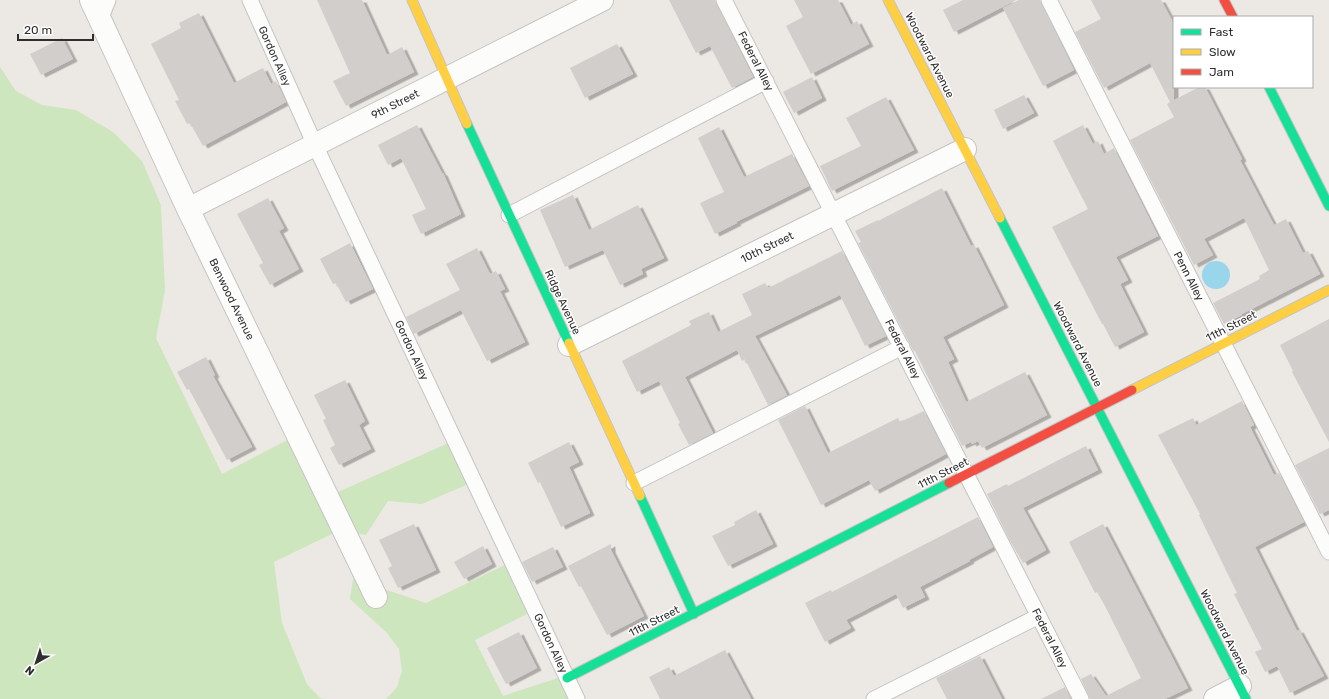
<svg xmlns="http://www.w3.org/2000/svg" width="1329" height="699" font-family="Rubik,sans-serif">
  <defs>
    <filter id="shadow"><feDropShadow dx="4.5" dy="2.5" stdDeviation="0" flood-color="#0004"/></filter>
  </defs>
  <rect width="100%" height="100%" fill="#ece8e4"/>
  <path fill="#cee6be" d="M0,61V67L16,91L42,105L76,110L113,132L142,161L161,205L165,291L156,338L222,474L295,436L338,492L453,441L473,482L422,504L388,501L366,535L340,530L274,562L282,623L307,684L320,698L324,699H0Z
    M511,562L533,611L475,640L503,696L564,676L575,699H386L397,687L402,671L399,649L387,633L350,599L353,579L426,603Z"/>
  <path fill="#99d6ec" d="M1202 275a14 14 0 1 1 28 0a14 14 0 1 1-28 0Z"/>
  <path fill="#d1cecb" filter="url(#shadow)" d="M317,0H362L387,55L402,47L414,72L346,106L333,81L350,73Z
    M669,0H715L753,77L732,88L710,46L696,53Z
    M794,0H838L851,25L857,21L869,44L811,74L786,26L803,17Z
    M963,0H1016L954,32L943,10Z
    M1019,0H1040L1074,70L1043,86L1003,8Z
    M1091,0H1161L1174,24V100L1199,87H1205L1242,159L1240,160L1274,225L1286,219L1303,253L1308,251L1320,274L1242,314V315L1224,324L1213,303L1260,279L1259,276L1269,270L1244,218L1204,239L1213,255L1194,265L1130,140L1174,117L1167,104L1170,102L1150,63L1104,88L1075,32L1101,19Z
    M199,13L234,83L263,68L271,84L276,81L286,102L203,146L190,123L187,124L175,101L179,100L151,44L181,28L179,23Z
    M62,38L73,59L41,75L30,54Z
    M617,44L633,74L585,98L570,68Z
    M812,77L822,98L794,113L783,92Z
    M1024,95L1034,113L1003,129L994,110Z
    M886,97L914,150L832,191L820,166L861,146L846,118Z
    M417,125L442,173H443L461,214L421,234L412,215L426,209L401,158L388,165L378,145Z
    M1083,125L1093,144L1098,141L1104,154L1114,148L1158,236L1116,257L1128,280L1120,284L1144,332L1115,347L1103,324H1102L1052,227L1088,209L1053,141Z
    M719,127L744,177L792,154L809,186L736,222L737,223L715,234L700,203L724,192L698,138Z
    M942,188L971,246L974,245L1004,305L943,337L954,359L948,362L966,402L1025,372L1047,415L982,448L978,441L972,444L971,442L962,446L915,351L914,352L858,243L861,242L855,231L878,220V221Z
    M573,195L589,230L638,205L664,258L641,269L643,274L620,285L603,250L565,267L540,210Z
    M268,198L284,228L279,231L299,269L270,285L259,265L263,263L237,214Z
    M350,243L373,289L346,302L336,283L333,284L320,259Z
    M477,248L490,274L496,271L505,289L500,291L525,342L487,361L461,310L414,334L406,317L460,290L446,264Z
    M842,251L886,336L865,346L840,295L755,336L787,395L768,405L745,359L742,361L737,350L685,377L713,433L689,445L678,424L680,423L659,381L637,392L622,361L691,325L689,321L709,312L718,332L752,315L742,294L765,283L768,288Z
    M1329,319V442L1292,372L1293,371L1280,345Z
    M206,357L215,375L213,376L252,447L227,460L189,389L187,390L177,372Z
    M345,380L365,421L359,425L371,449L339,465L330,448L335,445L323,420L326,419L314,395Z
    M1242,401L1254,425L1250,427L1274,475L1279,473L1304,522L1255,547L1297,631L1299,630L1324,676L1290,693L1277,666L1265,672L1255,652L1262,649L1234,594L1237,593L1199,515L1200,514L1158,435L1193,418L1196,425Z
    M805,406L828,453L898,418L900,422L924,411L946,454L875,491L869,480L821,505L778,420Z
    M569,442L579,462L569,467L590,513L561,527L540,482L538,483L528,463Z
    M1086,446L1098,470L1023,508L1046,550L1023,563L1009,539L987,494L1007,484L1008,486Z
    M1329,448V510L1320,514L1295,465Z
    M756,510L773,544L728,566L712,536L735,525L734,522Z
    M978,517L993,547L969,560L970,561L920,587L925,597L903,608L896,594L846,620L851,628L825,642L805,603L831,590L832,592Z
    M414,524L436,570L398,588L388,568L392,566L379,540Z
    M1103,524L1188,688L1165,699H1090L1081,679L1091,674L1106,696L1141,678L1105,606L1097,592L1095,593L1069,542Z
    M611,544V550L644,616L607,635L581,586L579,587L568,566Z
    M483,546L492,564L464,579L454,562Z
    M553,547L563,567L532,582L522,562Z
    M519,632L537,668L506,684L487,648Z
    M725,650L751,699H660L649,677L669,667L674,676Z
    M980,656L1002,699H947L936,678Z
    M1065,687L1071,699H1041Z"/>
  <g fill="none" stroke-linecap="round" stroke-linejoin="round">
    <g stroke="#c5c4c5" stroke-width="17">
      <path id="lane" d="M250,0L315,145L577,699
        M724,0L1081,699
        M1049,0L1329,552
        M100,20L108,0
        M509,215L766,81
        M634,483L902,347
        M874,699L1039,616"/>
    </g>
    <g stroke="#c5c4c5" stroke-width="24">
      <path id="street" d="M91,0L188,209L376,597
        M188,209L602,0
        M569,345L965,149
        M1215,699L1240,686"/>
    </g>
    <g stroke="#c5c4c5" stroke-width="11">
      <path id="fast" d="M1269,87L1329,206
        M467,124L569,343
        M1000,218L1246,699
        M640,496L694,614
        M567,678L949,483"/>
    </g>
    <g stroke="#c5c4c5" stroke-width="11">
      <path id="slow" d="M412,0L467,124
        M888,0L1000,218
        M569,343L640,496
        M1132,390L1329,290"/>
    </g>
    <g stroke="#c5c4c5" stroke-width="11">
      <path id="jam" d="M1224,0L1233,17
        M949,483L1132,390"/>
    </g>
    <use href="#lane" stroke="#fcfcfb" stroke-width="15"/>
    <use href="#street" stroke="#fcfcfb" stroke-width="22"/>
    <use href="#fast" stroke="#16e098" stroke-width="9"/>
    <use href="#slow" stroke="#ffcf43" stroke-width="9"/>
    <use href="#jam" stroke="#f24e42" stroke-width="9"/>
  </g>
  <g text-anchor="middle" stroke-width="3" stroke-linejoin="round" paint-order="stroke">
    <g font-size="11" fill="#2e2e2e" stroke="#fff">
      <text transform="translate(930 55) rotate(63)" y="4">Woodward Avenue</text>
      <text transform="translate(275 56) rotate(66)" y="4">Gordon Alley</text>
      <text transform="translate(756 61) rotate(63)" y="4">Federal Alley</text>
      <text transform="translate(395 104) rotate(-27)" y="4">9th Street</text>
      <text transform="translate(767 247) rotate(-26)" y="4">10th Street</text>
      <text transform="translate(1189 276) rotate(63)" y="4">Penn Alley</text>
      <text transform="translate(232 299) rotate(64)" y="4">Benwood Avenue</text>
      <text transform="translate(563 302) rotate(65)" y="4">Ridge Avenue</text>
      <text transform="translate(1231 326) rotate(-27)" y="4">11th Street</text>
      <text transform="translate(1078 344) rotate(63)" y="4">Woodward Avenue</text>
      <text transform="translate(903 349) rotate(63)" y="4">Federal Alley</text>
      <text transform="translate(412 350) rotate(65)" y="4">Gordon Alley</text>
      <text transform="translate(943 473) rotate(-27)" y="4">11th Street</text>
      <text transform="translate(654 621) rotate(-27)" y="4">11th Street</text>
      <text transform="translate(1225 632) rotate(63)" y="4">Woodward Avenue</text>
      <text transform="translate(1050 638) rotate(63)" y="4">Federal Alley</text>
      <text transform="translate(551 643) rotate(65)" y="4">Gordon Alley</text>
    </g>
  </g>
  <rect x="1173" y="16" width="140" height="72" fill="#ffffff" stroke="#ababab"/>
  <rect x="1181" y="29" width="20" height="6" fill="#16e098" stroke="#ababab"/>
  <text x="1209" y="36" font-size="12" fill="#2e2e2e">Fast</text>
  <rect x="1181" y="49" width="20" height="6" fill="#ffcf43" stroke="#ababab"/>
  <text x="1209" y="56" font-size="12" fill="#2e2e2e">Slow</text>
  <rect x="1181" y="69" width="20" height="6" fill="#f24e42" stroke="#ababab"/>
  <text x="1209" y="76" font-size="12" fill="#2e2e2e">Jam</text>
  <g transform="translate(36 663) rotate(219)" stroke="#ffffff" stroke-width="3" paint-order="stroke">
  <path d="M0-3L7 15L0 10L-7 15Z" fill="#2e2e2e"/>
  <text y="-6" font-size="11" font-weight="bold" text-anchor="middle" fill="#2e2e2e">N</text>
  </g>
  <path d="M18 34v6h75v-6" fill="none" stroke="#2e2e2e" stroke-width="2"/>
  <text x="24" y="34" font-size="12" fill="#2e2e2e" stroke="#ffffff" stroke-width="3" paint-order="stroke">20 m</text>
</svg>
